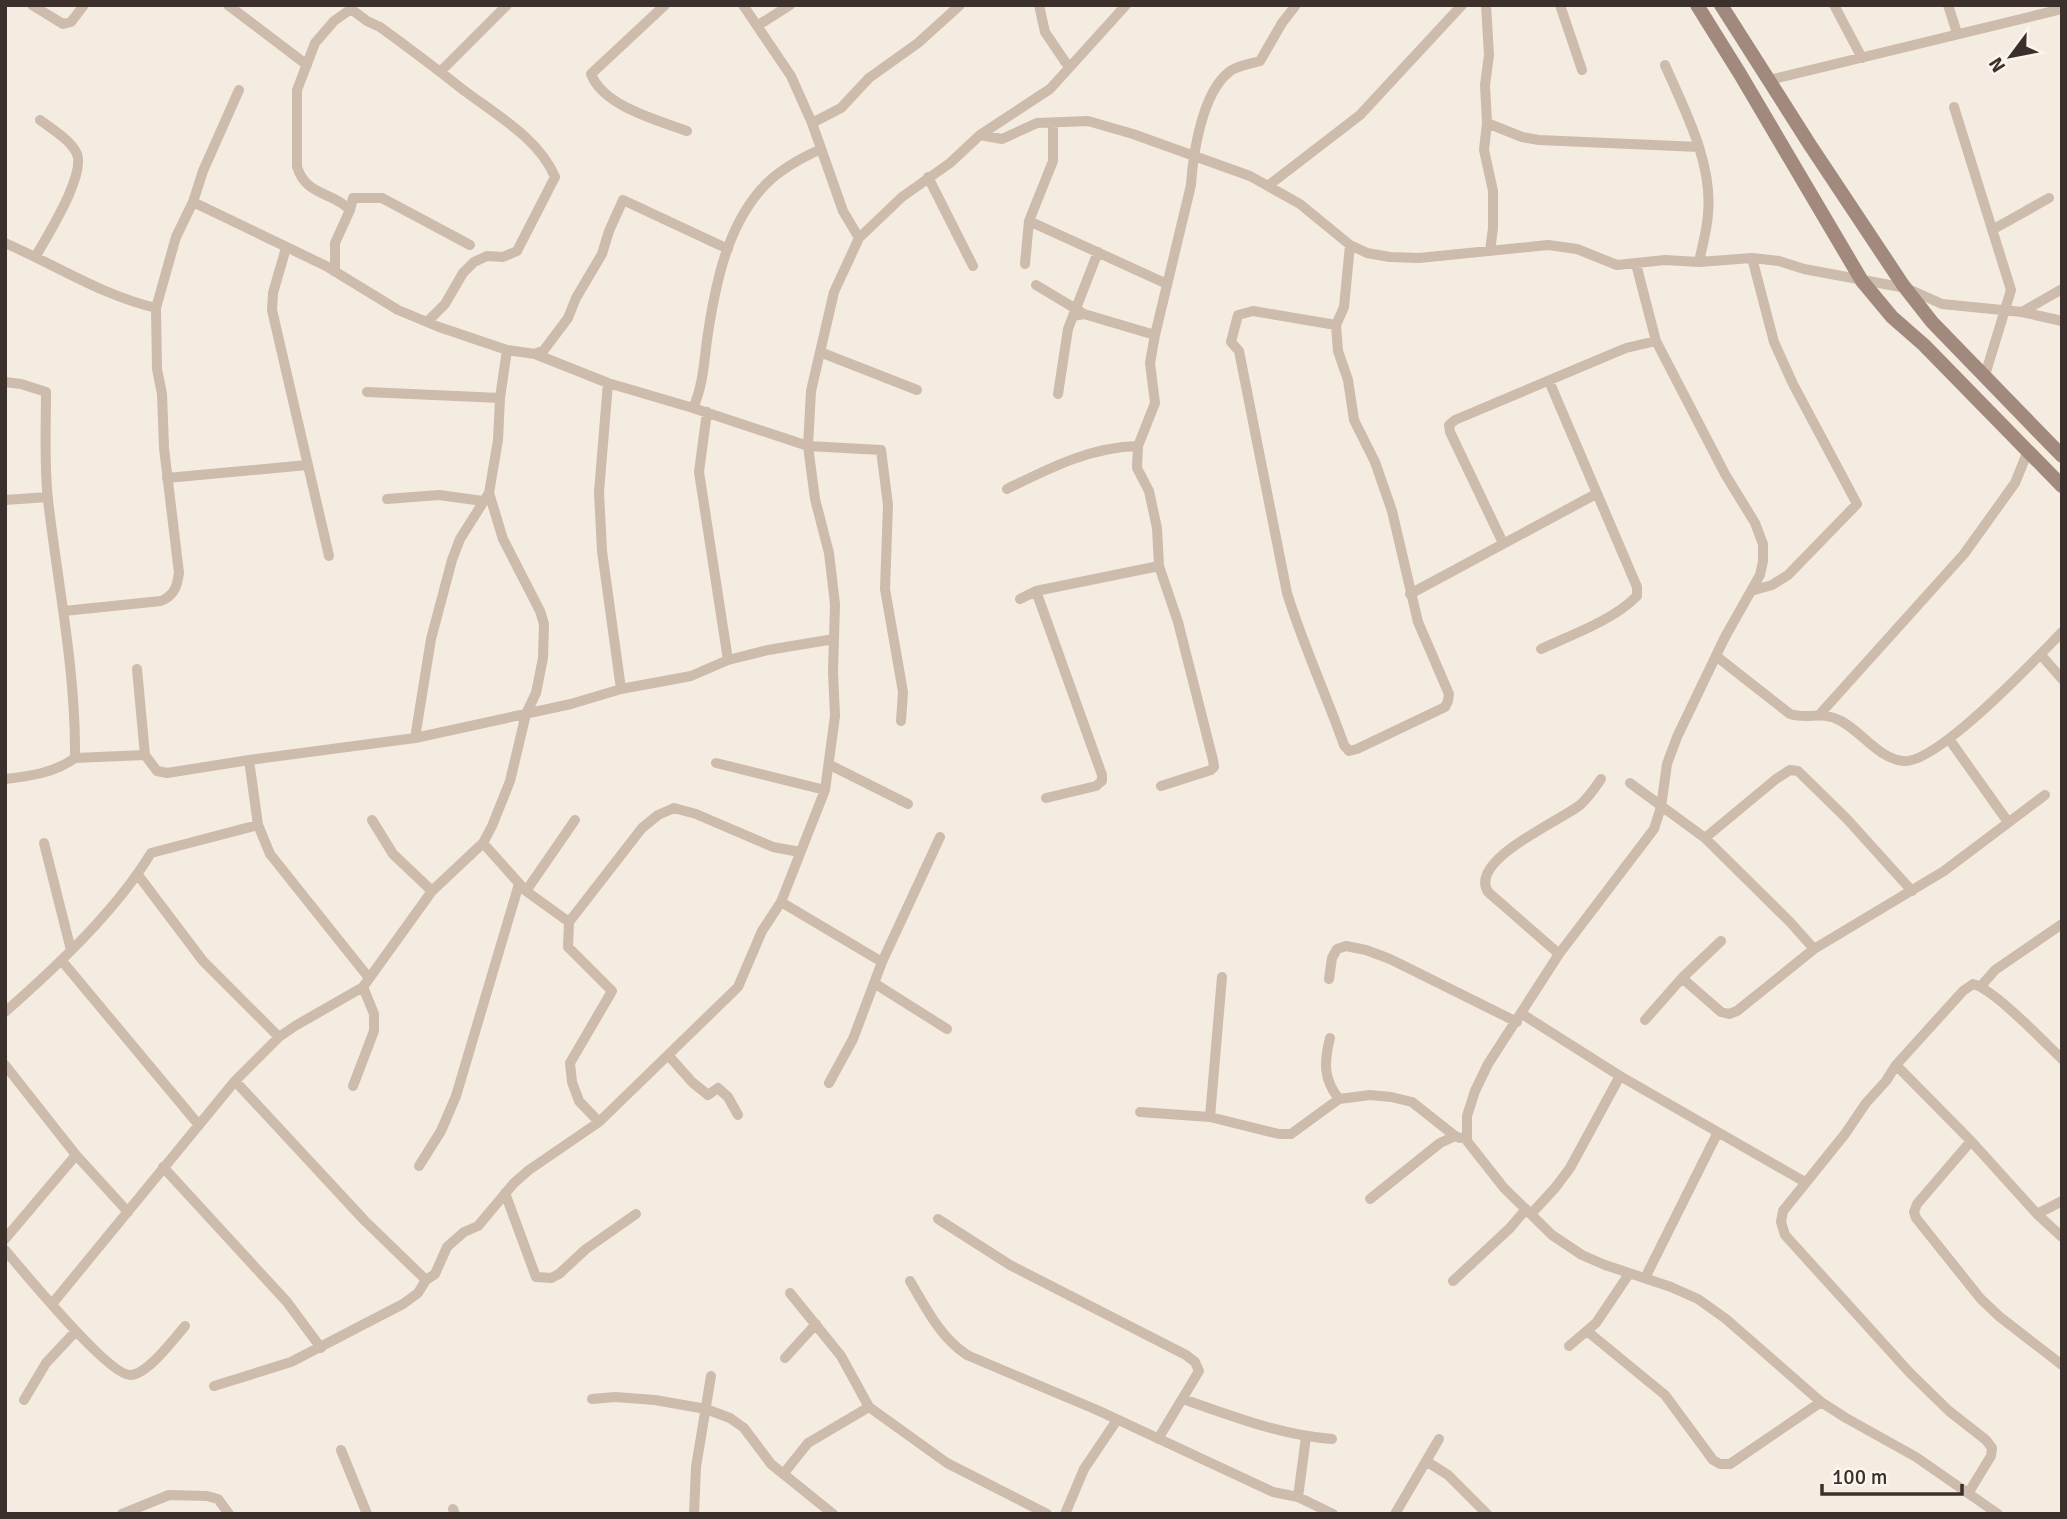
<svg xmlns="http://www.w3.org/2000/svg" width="2067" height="1519" font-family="Signika,sans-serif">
  <rect width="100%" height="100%" fill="#f4ebe1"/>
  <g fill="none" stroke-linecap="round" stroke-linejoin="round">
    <path stroke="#cdbbac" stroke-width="10" d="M32,5L63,24L71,22L84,5
      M228,5L307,65
      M665,5L591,74C603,106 657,120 687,131
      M743,5L791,76L812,123L843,211L859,238
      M1039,5L1045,32L1068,66
      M1486,5L1489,55L1485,85L1487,123L1484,150L1493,191V228L1490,251
      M1560,5L1582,70
      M1834,5L1862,58
      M1948,5L1957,33
      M757,26L790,5
      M1665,65C1685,111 1713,163 1708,214C1707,230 1702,247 1699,262
      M440,72L507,5
      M1769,80L2062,9
      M1954,107L2011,290L1985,375
      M812,123L841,108L869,78L918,43L960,5
      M1487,123L1522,137L1539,140L1699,147
      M980,135L1050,89L1126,5
      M928,177L973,266
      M1269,185L1360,115L1462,5
      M193,202L326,266L398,310L439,327L507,350L535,354L608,383L693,408L808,446L881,450L888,505L885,589L903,692L901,721
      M350,210L353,198H382L470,245
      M1029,221L1167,284
      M1992,230L2049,198
      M5,243C56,265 101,295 156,308
      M286,248L273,293L272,310L329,556
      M36,256C47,236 88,172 76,152C69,139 52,129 40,120
      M1025,264L1029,221L1053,161V123
      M1636,264L1656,341L1725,474L1755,523L1763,544V561L1760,575L1725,637L1677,737L1667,764L1661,807L1654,829L1559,954L1488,1064L1475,1091L1467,1116V1141L1504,1188L1552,1235L1582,1255L1605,1265L1671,1287L1698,1299L1726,1319L1821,1402L1846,1418L1916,1457L1998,1514
      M335,272V243L350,210C332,191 307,197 297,167V90L315,43L334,21L351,9L367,21L380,27C409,48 438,70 466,92C497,115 540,140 555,177L517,251L503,257L487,256L474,262L463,273L445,304L427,322
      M1036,285L1081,312
      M2022,312L2062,289
      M1073,316L1098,252
      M1336,325L1253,311L1238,315L1231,342L1239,351L1287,593C1303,645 1326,694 1344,745L1349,751L1357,749L1445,707L1448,701L1449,694L1418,622L1392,511L1375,462L1354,420L1348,380L1338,351L1336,325L1344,307L1350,245
      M820,352L917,390
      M535,354L544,350L568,318L576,298L602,254L609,231L623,200L728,249
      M5,382L21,384L46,392C46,428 44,465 48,500C58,586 76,671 75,758C54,773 31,776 5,779
      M608,383L599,492L602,551L621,689
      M367,392L500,398
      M1058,394L1068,329L1073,316L1084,314L1155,335
      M693,408C704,383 704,359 708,333C716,281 728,223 766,184C782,168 801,158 821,149
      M707,412L699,472L728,660
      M167,478L307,465
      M1007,489C1050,468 1090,447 1138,446
      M387,499L439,495L483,501
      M5,500L48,497
      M1503,543L1450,432L1449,425L1455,420L1626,348L1656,341
      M1036,591L1102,775V781L1096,786L1046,798
      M1751,591L1772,585L1788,575L1857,504L1793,384L1774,342L1752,258
      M1410,594L1596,494
      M1020,599L1036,591L1159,566
      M64,611L161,601C175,595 177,586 179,573L164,448L162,394L157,369L156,308L176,237L193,202L203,171L239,90
      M1541,649C1573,634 1612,621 1637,596V587L1549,381
      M2041,655L2062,679
      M1716,656L1790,714C1809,720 1821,710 1841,721C1862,732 1878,758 1903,761C1936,765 2037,658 2062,632
      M137,669L145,755L157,771L167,773L249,760L415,738L571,704L621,689L691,676L728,660L768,650L834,639
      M1820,714L1964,554L2015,483L2028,451
      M415,738L431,639L452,560L460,539L489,493
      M1949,739L2008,822
      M75,758L145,755
      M249,760L258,825L270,854L369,978
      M716,763L825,790
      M830,765L908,804
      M1630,783L1705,838L1790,922L1814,949
      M1161,786L1211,770L1214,767L1213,760L1178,622L1159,566L1157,528L1149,491L1137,468L1138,446L1155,403L1150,363L1155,335L1191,185C1193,154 1202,93 1229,72C1236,66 1250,64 1260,61L1282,23L1296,5
      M372,820L393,854L432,891
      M1705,838L1776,779L1790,770L1798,771L1847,819L1912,891
      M44,843L71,950
      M483,843L526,891L569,922
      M138,875L203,961L279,1037
      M526,891L575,820
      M781,902L882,962
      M1721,941L1682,978L1721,1012L1729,1014L1737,1011L1814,949L1944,871L2045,795
      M1559,954L1488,892C1468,860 1560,821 1580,805C1589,797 1595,788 1601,779
      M62,961L198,1124
      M1329,979L1332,958L1337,949L1346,946L1366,950L1390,959L1517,1022
      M874,983L947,1029
      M1981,986L1995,970L2062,924
      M5,1012C56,967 116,911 151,853L258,825
      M1522,1014L1620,1076L1805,1182
      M1645,1020L1682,978
      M1330,1038C1324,1062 1323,1079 1339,1099
      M669,1056L692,1082L708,1095L718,1088L728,1097L738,1115
      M5,1065L76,1155L128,1212
      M1896,1065L1971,1141L2037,1214L2062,1237
      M235,1081L365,1221L426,1280
      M829,1083L853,1039L882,962L940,837
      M353,1086L374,1031V1014L363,987
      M1140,1112L1210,1117L1279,1134H1291L1339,1099L1370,1095L1391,1097L1412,1102L1455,1136
      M1210,1117L1222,977
      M599,1122L579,1101L572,1082L570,1063L612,991L568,947L569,922L642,828L658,815L674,808L696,814L773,847L800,852
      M1971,1141L1917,1204L1914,1212L1916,1218L1980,1298L2000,1317L2062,1365
      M419,1166L441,1131L456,1096L519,884
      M163,1167L287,1302L321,1348
      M505,1193L536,1277L551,1278L559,1274L586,1249L636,1214
      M1370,1199L1440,1143L1455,1136L1460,1138
      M1531,1214L1555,1188L1570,1168L1620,1076
      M2037,1214L2062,1201
      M938,1219L1010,1265L1186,1355L1195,1362L1199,1371L1158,1439
      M5,1239L76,1155
      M5,1250C23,1271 108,1375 130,1375C147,1375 174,1339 185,1326
      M1645,1278L1718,1132
      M910,1281C926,1308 940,1337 967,1355L1097,1410L1273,1492L1298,1497L1333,1514
      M1453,1281L1510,1228L1526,1209
      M790,1293L841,1356L869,1407L947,1463L1047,1514
      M52,1304L235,1081L279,1037L295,1026L363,987L432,891L483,843L492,826L510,781L526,714L536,693L543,658L544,624L540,611L503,539L489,493L498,440L500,398L507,350
      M1587,1331L1665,1395L1713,1460L1720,1464H1730L1821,1402
      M1569,1346L1596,1323L1629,1274
      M785,1358L816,1324
      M214,1386L291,1362L403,1304L418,1293L426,1280L435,1274L447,1247L464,1232L478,1226L514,1183L529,1170L599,1122L738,987L762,931L781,902L825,790L835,716L833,672L835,604L829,553L815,499L808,446L811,391L834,292L859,238L902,197L950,163L980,135L1002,139L1037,123L1088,121L1133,134L1250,176L1300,204L1350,245L1367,253L1390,257L1419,258L1548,245L1577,249L1617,265L1665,260L1699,262L1752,258L1779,261L1804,269L1906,288L1942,304L2022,312L2062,321
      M592,1399L615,1397L655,1400L706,1409L730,1418L744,1428L771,1464L833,1514
      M1183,1399C1232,1416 1280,1435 1332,1439
      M24,1400L46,1363L76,1331
      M341,1450L367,1514
      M1426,1461L1448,1475L1487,1514
      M784,1473L808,1443L869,1407
      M1969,1492L1991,1456L1992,1448L1986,1440L1949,1411L1910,1373L1785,1235L1781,1222L1783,1211L1845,1134L1866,1103L1886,1081L1896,1065L1963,991L1973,984C1994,989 2044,1042 2062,1059
      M1298,1497L1306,1437
      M453,1509L455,1514
      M122,1514L169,1495L207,1496L218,1499L229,1514
      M694,1514L696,1467L711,1376
      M1065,1514L1084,1469L1117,1420
      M1395,1514L1439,1439"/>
    <path stroke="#a18a7d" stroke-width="14" d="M1697,5L1740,74L1862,281L1892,317L1924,345L2062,486
      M1721,5L1810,145L1903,285L1932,322L2062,456"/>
  </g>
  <rect width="2067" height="1519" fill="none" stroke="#3b302b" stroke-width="14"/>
  <g transform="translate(2011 56) rotate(238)" stroke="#fbf5ee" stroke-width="5" paint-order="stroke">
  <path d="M0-5L12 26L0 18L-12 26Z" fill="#3b302b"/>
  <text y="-10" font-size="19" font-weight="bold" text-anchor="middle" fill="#3b302b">N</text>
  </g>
  <path d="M1822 1484v10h140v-10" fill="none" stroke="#3b302b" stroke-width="3.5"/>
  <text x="1832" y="1484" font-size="21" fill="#3b302b" stroke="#fbf5ee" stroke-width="5" paint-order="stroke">100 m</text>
</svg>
